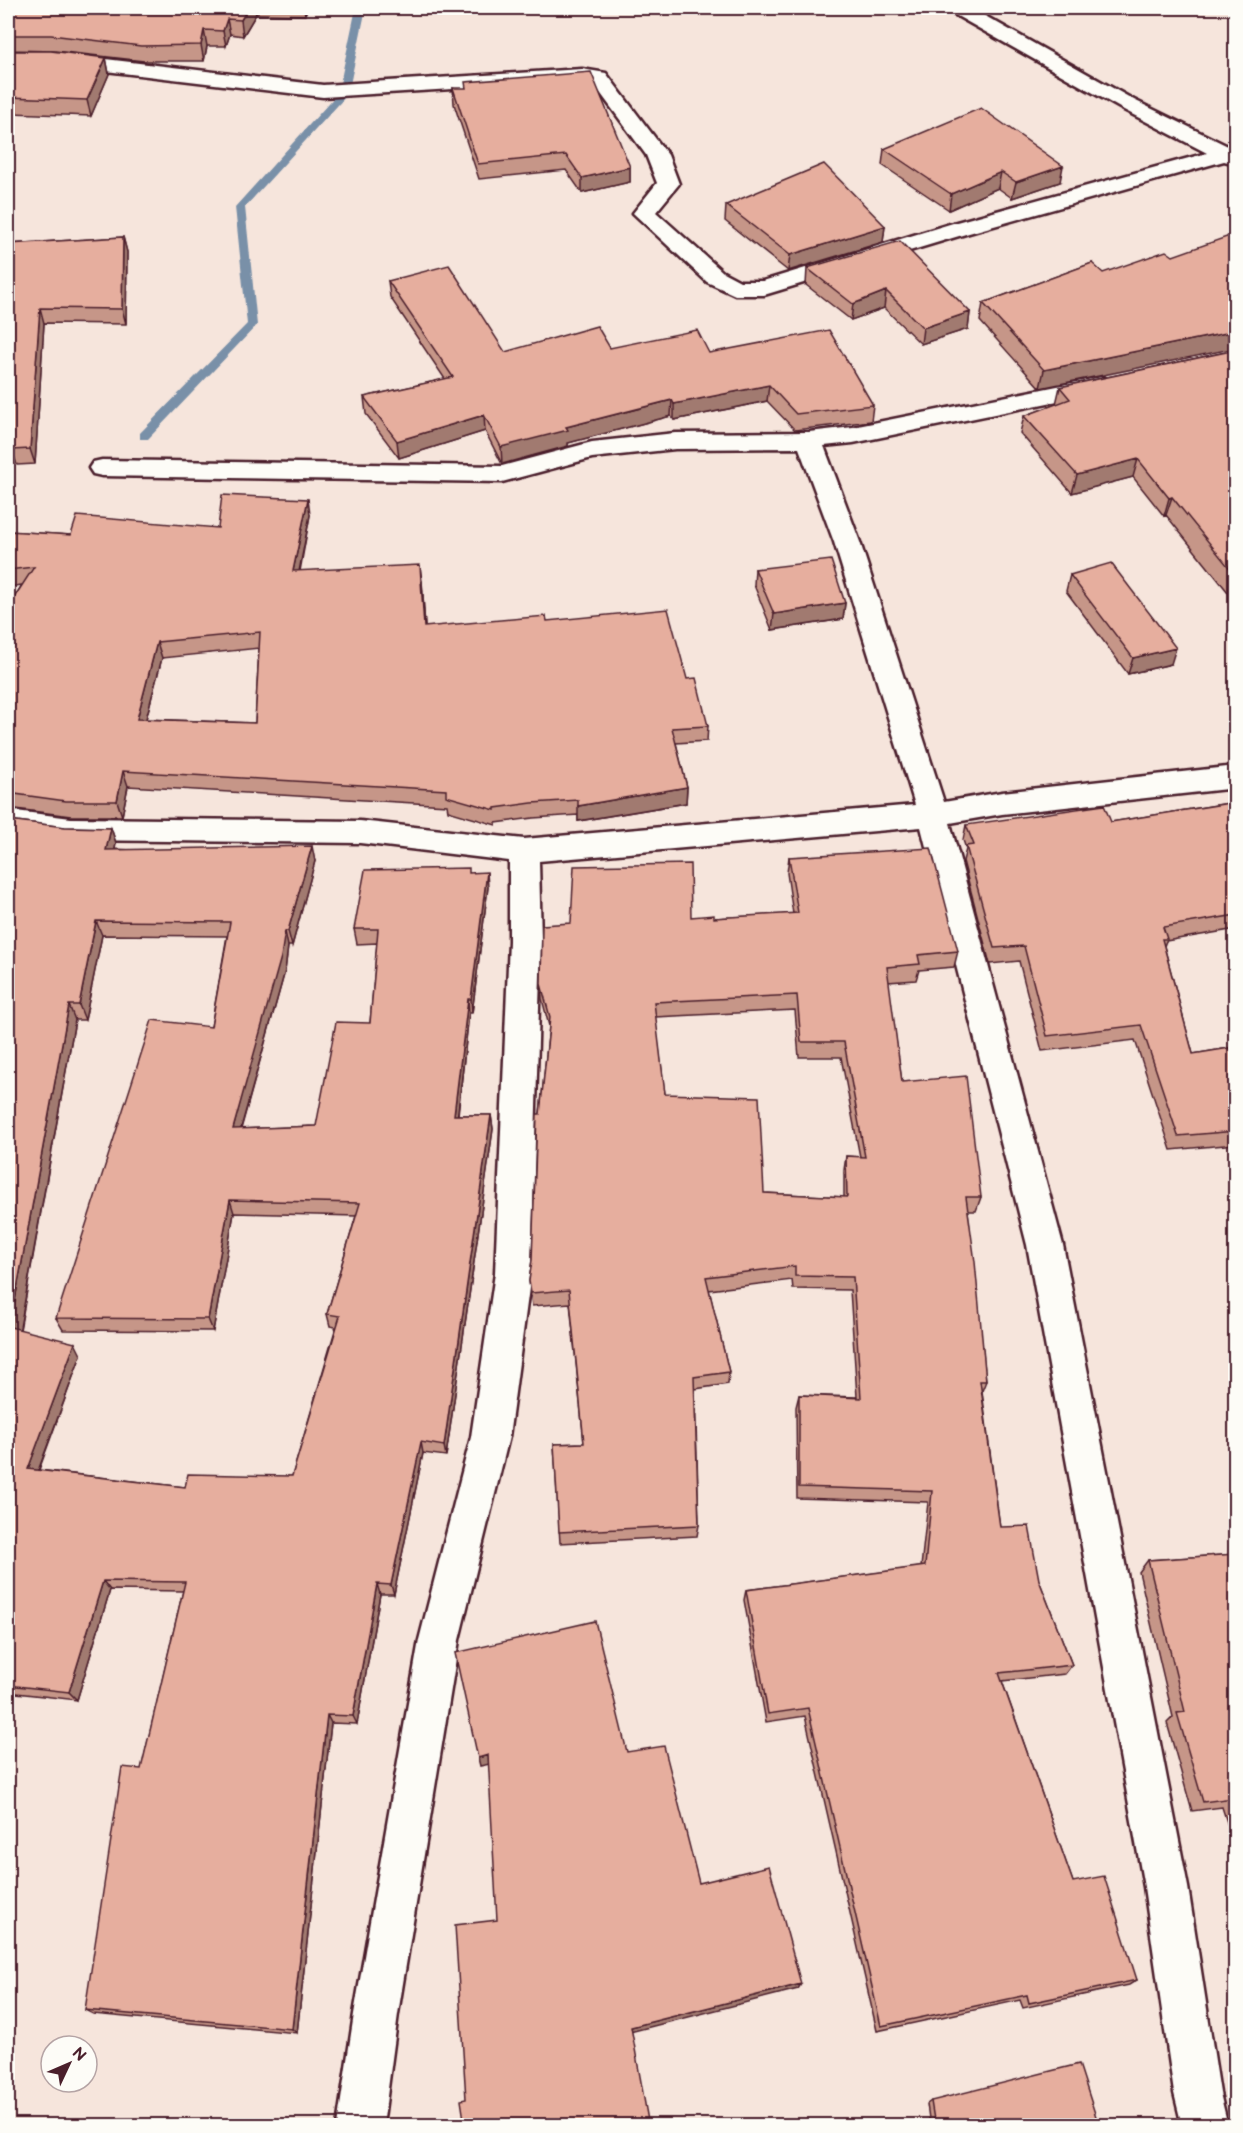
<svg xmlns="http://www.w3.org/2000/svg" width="1243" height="2133" font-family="'Balsamiq Sans',sans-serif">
  <rect width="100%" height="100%" fill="#f6e5dc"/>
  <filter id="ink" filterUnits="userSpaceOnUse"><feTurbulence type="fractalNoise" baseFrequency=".0167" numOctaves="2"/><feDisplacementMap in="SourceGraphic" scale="12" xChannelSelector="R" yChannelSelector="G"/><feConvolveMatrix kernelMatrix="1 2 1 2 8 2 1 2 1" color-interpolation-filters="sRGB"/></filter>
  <g filter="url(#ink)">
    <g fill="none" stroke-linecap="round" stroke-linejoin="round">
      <path fill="#7990a8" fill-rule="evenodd" d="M356,8H366L348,94L245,207L257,325L148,439H140V433L247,324L235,207L338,93Z"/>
      <g stroke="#4a1f2b" stroke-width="5">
        <path id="minor" d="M947,8H971L1134,100L1236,150V164L1224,161L969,233L764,295H735L707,282L633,213L657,183L646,155L593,83L582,81L323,97L55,65L8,64V52L55,53L323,85L582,69L606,73L668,155L679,184L656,212L723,272L740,281H763L953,223L1207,153L1120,108L950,12Z
          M1102,377L1111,380L1114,385L1111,390L853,443L824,446L860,542L944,802L1002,792L1236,766V788L1002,814L950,823L1063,1245L1188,1887L1220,2093L1228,2126H1182L1174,2093L1144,1887L1027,1245L921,827L539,861L541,941L531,1273L509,1437L459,1640L398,2014L383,2126H337L354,2014L419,1640L471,1437L495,1273L509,941V861L360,843L71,840L8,832V810L71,818L360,821L524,839L915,805L834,542L799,448L675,449L592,458L502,482L102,476L93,474L89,468L93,462L102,460L502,466L592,442L675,433L809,432L853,427Z"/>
      </g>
      <use href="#minor" fill="#fdfcf7" fill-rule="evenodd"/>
    </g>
    <path fill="#c69688" stroke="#4a1f2b" stroke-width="1.5" fill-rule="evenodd" d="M8,8H307L305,15L256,14L243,36L230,34L226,46H207L204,61H144L55,51L8,50Z
      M8,51L106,58L109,74L91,116L11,113L8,122Z
      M453,88L630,167V182L582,193L566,170L479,179L454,104Z
      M884,149L1060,182L1012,198L998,188L949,210L882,165Z
      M726,205L885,226L883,242L788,271L725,221Z
      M123,237L127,252L126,324L44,323L35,464L17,465L12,450L8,244Z
      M1092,263L1040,388L980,321L983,303Z
      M807,268L970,312L968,329L921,344L884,308L851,320L806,285Z
      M388,281L505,352L610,348L709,353L873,405L871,421L795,430L767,401L674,420L671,416L568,443V446L502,464L485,431L399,458L366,414L364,397L445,379L390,297Z
      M1236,350V602L1166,515L1164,516L1133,477L1072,493L1020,433L1024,416L1056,404L1060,387Z
      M310,515L300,571L422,581L425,627L547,621L687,679L708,726L707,741L676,743L687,787L686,803L578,821V815L533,818L496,823V825L448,811L447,805L128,786L122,816H71L8,808V607L22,585L8,587V531L71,535L218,528ZM259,648L255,723L146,719L162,658Z
      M755,569L845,603L843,619L772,630L754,585Z
      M1070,575L1171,664L1128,674L1066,591Z
      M1236,802V929L1166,941L1164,946L1193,1054L1236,1047V1144L1171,1150L1135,1040L1042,1051L1019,961L990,964L963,861L966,849L963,840L966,825L1111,822Z
      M8,820L65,827L111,828L116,843L115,849L315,861L292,946H288L285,971L241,1129L316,1126L370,1023L377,943L357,944L354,929L469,873L488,887L472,1013H469L458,1115H491L493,1129L446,1456L423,1453L394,1594H380L357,1724L331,1723L297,2033L93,2014L85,2010L183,1591L110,1590L77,1700L8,1692ZM102,935L227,936L211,1027L56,1318L63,1330L213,1331L234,1213L356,1216L327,1314L330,1326L336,1327L292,1476L185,1487L39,1470L81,1355L20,1330L75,1020H85Z
      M789,857L958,951L954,967L919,970L916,980L888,982L902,1082L981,1197L976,1211H968L986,1381L982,1391L1000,1527L1039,1580L1072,1665L1065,1674L1002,1681L1073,1882L1137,1980L1129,1985L1023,2008L1020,2000L877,2031L805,1716L766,1722L744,1600L746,1590L921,1567L928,1502L797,1498L796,1407L799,1395L857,1397L850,1290L793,1289L792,1280L709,1290L729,1372L728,1384L695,1389L699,1525L697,1536L560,1543L554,1444L584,1443L570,1303L532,1306L529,1281L532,1260L540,1114L549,1026L542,999L541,984L691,917L714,918L793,914L787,873ZM795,1010L799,1057H841L860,1157L846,1156L844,1170V1197L764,1193L665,1094L655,1017Z
      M1236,1554V1850L1222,1807L1192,1811L1167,1723L1173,1717L1139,1572L1148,1560Z
      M931,2101L1099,2126H930L927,2104Z"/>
    <path fill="#a17a6f" stroke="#4a1f2b" stroke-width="1.5" d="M248,8H254L256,14L243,36L241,20Z
      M304,8H307L305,15Z
      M227,19L230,34L226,46L223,31Z
      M204,30L207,46L204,61L201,45Z
      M106,58L109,74L91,116L87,100Z
      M8,99L11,113L8,122Z
      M1063,166L1060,182L1012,198L1016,182Z
      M630,167V182L582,193V178Z
      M1001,172L998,188L949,210L951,194Z
      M885,226L883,242L788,271L790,255Z
      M123,237L127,252L126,324L122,309Z
      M886,291L884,308L851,320L853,304Z
      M40,308L44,323L35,464L30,449Z
      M970,312L968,329L921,344L923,328Z
      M1236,331V348L1040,388L1044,370Z
      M769,385L767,401L674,420V404Z
      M672,400L671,416L568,443V446L502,464L501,447L566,427Z
      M484,415L485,431L399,458L397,441Z
      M1138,459L1133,477L1072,493L1077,475Z
      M1172,497L1166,515L1164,516L1169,498Z
      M308,499L310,515L296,587L293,571Z
      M420,565L422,581L426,642L424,627Z
      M845,603L843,619L772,630L774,614Z
      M157,642L162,658L142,734L137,719Z
      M1176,648L1171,664L1128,674L1133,658Z
      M123,771L128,786L122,816L117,801Z
      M687,787L686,803L578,821V806Z
      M111,828L116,843L112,865L106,850Z
      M312,846L315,861L292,946L288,931Z
      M487,872L488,887L472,1013L471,999Z
      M96,921L102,935L85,1020L79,1005Z
      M285,931L288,946L285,971L237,1142L233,1129Z
      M468,999L469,1013L456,1129L454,1115Z
      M69,1005L75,1020L18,1339L10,1327Z
      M491,1115L493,1129L446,1456L444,1446Z
      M230,1200L234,1213L213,1331L208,1319Z
      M75,1343L81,1355L35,1479L28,1469Z
      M421,1442L423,1453L394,1594L391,1585Z
      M103,1581L110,1590L77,1700L69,1692Z
      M377,1584L380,1594L357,1724L353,1716Z
      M327,1715L331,1723L297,2033L292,2029Z
      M488,1755L490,1764L480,1766L478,1758Z
      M801,1984L798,1989L630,2032L631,2027Z"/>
    <path fill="#e6ae9e" stroke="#4a1f2b" stroke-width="1.5" fill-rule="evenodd" d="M8,8H248L241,20L227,19L223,31L204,30L201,45L141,46L51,35H8Z
      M8,51H51L106,58L87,100L8,97Z
      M591,72L630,167L582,178L566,155L478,164L453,88H466L465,82Z
      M981,108L1063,166L1016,182L1001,172L951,194L884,149Z
      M824,164L885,226L790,255L726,205Z
      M1235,234L1236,331L1044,370L983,303L1092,263L1103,273L1166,251L1173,256Z
      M123,237L122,309L40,308L30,449L12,450L8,416V244Z
      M900,241L970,312L923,328L886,291L853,304L807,268Z
      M449,265L505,352L597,326L610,348L697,330L709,353L829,330L873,405L796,414L769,385L674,404L672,400L566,427L568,430L501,447L484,415L397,441L364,397L453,377L388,281Z
      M1236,350V576L1172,497L1169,498L1138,459L1077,475L1024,416L1070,399L1060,387Z
      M222,495L308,499L293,571L420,565L424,627L546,616L547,621L668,609L687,679L696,678L708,726L672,728L687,787L578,806V800L532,803L495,808V810L446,796V790L123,771L117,801H66L8,793V607L34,567L8,570V531L71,535L77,516L218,528ZM260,632L255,723L137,719L157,642Z
      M831,560L845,603L774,614L755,569Z
      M1111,563L1176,648L1133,658L1070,575Z
      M1236,802V915L1163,927L1167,939H1162L1193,1054L1236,1047V1131L1178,1136L1141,1025L1047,1036L1024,946L994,948L966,846L974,845L966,825L1104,805L1111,822Z
      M8,820L65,827L111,828L106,850L312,846L288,931H285L281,957L233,1129L316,1126L336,1022L370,1023L378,929H354L365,870L469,868V873L487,872L471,999H468L454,1115H491L444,1446L421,1442L391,1585L377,1584L353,1716L327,1715L292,2029L85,2010L122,1767L141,1769L185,1582L103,1581L69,1692L8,1685ZM96,921L230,922L211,1027L152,1020L56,1318L208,1319L230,1200L360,1203L327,1314L340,1316L292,1476L188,1474L185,1487L28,1469L75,1343L10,1327L69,1005H79Z
      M931,848L958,951L918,955L920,964L887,967L902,1082L966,1076L981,1197H966L975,1262L986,1381H980L1000,1527L1029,1526L1039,1580L1072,1665L999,1673L1073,1882L1104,1876L1137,1980L1029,2003L1027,1995L881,2026L808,1708L768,1714L746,1590L925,1566L932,1491L799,1487V1395L861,1398L853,1277L795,1276V1266L706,1277L729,1372L694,1377L699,1525L559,1532L554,1444L584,1443L569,1290L531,1293L529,1281L532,1260L537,1114H540L550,1017L541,984L542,925L571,923L574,866L690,864L691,917L714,915V918L798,913L789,857ZM797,995L801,1042H844L865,1157L846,1156L847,1197L764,1193L759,1097L665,1094L654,1002Z
      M1236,1554V1804L1233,1798L1203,1802L1177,1713L1185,1712L1148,1560Z
      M595,1621L627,1752L664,1746L699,1883L769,1866L801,1984L631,2027L649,2126H465L461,2100L466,2099L455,1925L497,1920L488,1755L478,1758L455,1653Z
      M1079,2064L1099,2126H935L931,2101Z"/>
  </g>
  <rect width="1243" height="2133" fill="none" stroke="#fdfcf7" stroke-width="30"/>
  <rect x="15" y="15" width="1213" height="2103" fill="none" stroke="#4a1f2b" stroke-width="2" filter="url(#ink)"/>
  <g transform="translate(69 2064) rotate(46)"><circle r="28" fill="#fdfcf7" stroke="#b5a4a5" stroke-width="1.5"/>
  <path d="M0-4.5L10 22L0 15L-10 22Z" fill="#4a1f2b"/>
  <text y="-9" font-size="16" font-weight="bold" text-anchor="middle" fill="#4a1f2b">N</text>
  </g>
</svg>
